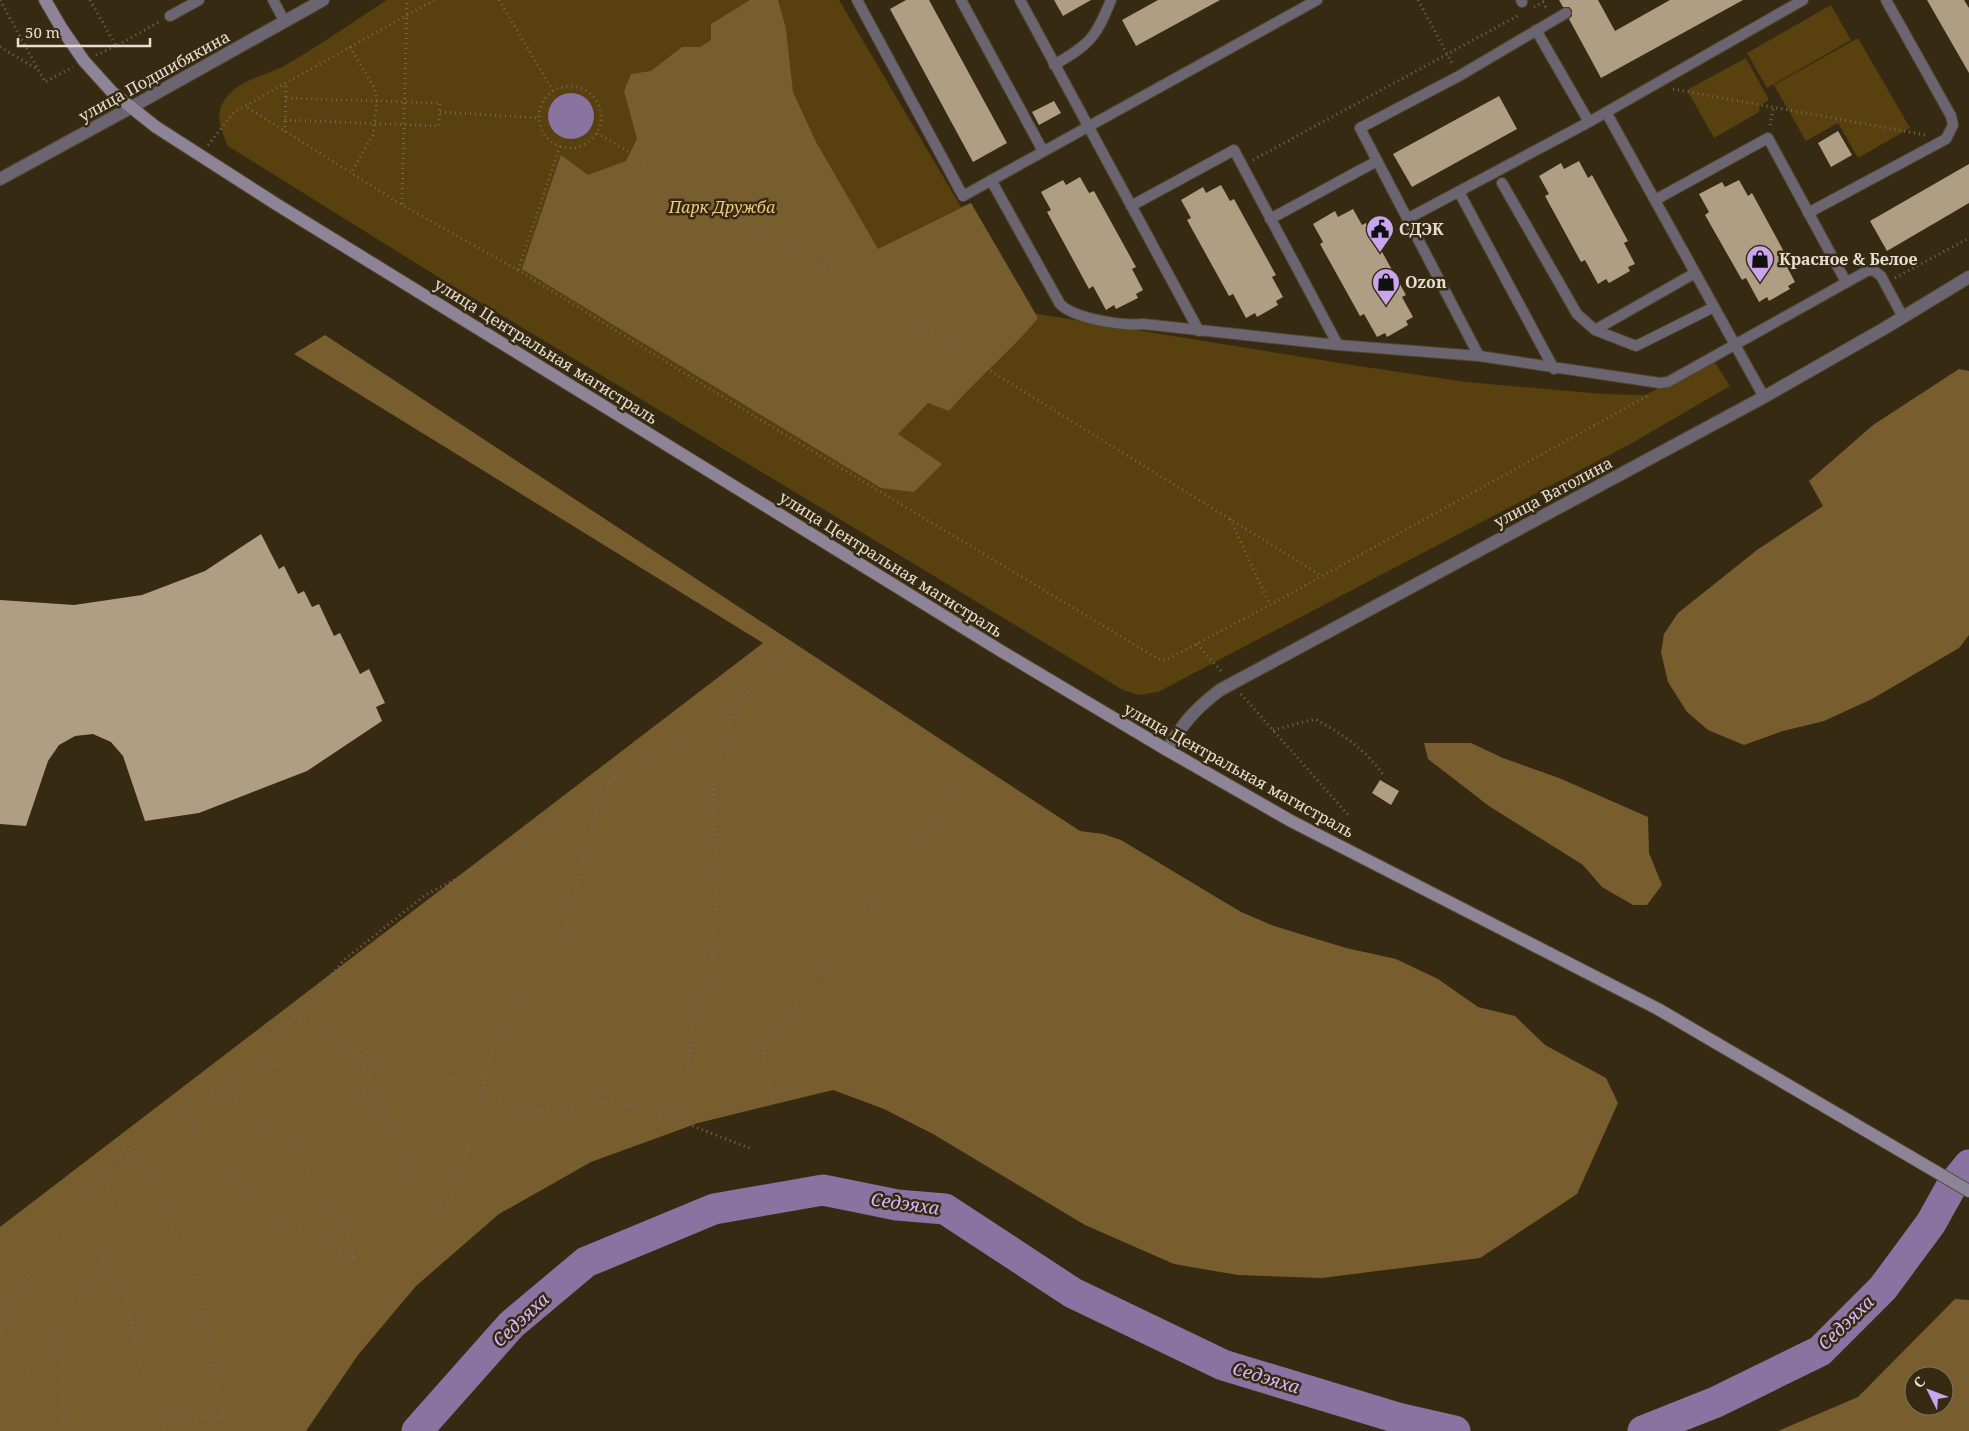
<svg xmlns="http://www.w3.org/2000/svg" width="1969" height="1431" font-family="'Noto Serif',serif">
  <rect width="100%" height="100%" fill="#372a12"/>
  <path fill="#58400f" d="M387,0H839L961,207L971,203L1032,313L1352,365L1466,382L1603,394L1645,395L1714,361L1730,386L1632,443L1158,692L1139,695L1123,690L435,275L228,146C221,130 214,115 225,99C238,80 264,76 284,66C319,46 353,22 387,0Z
    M1831,5L1851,40L1767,88L1747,53Z
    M1858,38L1910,128L1858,158L1838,123L1806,141L1774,85Z
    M1746,58L1769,100L1760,105L1759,112L1714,138L1687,90Z"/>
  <path fill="#785e2e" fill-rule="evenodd" d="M750,0H778L786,29L793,92L816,142L878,249L971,203L1038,318C1011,351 977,378 949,411L928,403L898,434L942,464L914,492L881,488L522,269L561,155L588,175L626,161L637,139L624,91L631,74L651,71L682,47H700L711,40V24Z
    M325,335L1080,831L1103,834L1121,840L1241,912L1274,926L1346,948L1396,959L1438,979L1478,1007L1515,1016L1545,1045L1606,1078L1618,1103L1577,1194L1480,1258L1322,1278L1238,1275L1174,1264L1085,1225L933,1134L884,1109L833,1090L698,1123L591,1162L499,1214L416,1286L358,1355L306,1431H0V1227L763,643L294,354Z
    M1959,369L1969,371V635L1959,648L1872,699L1824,721L1783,731L1744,745L1708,730L1687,712L1668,682L1661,652L1664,634L1678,613L1757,550L1823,506L1809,481L1873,425Z
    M1424,743H1471L1503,758L1559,778L1648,817L1649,853L1662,885L1647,905H1633L1602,887L1583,865L1489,806L1428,759Z
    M1955,1299L1969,1300V1431H1778L1858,1397ZM1914,1376H1944V1406H1914Z"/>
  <path fill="#8973a1" d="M548 116a23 23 0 1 1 46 0a23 23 0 1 1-46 0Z"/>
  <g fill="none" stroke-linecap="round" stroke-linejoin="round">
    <path stroke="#8973a1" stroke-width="31" d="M417,1431L511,1325L586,1262L714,1209L823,1190L897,1205L945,1209L1073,1293L1223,1365L1398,1418L1455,1431
      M1643,1431L1716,1402L1820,1351L1883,1288L1931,1223L1951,1187L1969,1165"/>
  </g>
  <path fill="#af9e83" d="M906,0H929L1007,143L973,162L890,9Z
    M1054,0H1091L1063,16Z
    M1158,0H1220L1136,46L1122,20Z
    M1559,0H1598L1615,31L1670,0H1743L1601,78L1569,19L1572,16V10L1569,7H1563Z
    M1927,0H1964L1969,8V73Z
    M1499,96L1517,129L1412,187L1393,154Z
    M1054,101L1061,113L1039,125L1032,112Z
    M1838,131L1852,155L1831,167L1818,143Z
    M1579,161L1588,178L1592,175L1628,241L1624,243L1635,264L1628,267L1630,271L1609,283L1606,279L1598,284L1585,260L1581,262L1545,196L1549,194L1539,176L1561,163L1564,169Z
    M1969,164V203L1887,251L1870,221Z
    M1080,177L1089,193L1094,191L1136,267L1132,269L1143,290L1136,294L1138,298L1116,309L1114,305L1106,310L1093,286L1089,289L1047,212L1051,210L1041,192L1063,180L1066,185Z
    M1739,180L1748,196L1752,193L1788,259L1784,261L1795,282L1788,286L1790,289L1769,301L1767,297L1759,302L1746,278L1742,280L1705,215L1709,212L1699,194L1722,182L1725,187Z
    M1221,185L1230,201L1234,199L1276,275L1272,277L1283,297L1276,301L1278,305L1257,317L1255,313L1246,318L1233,294L1229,296L1187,220L1191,218L1181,200L1203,187L1206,193Z
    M1353,209L1362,225L1366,223L1406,295L1402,297L1413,317L1406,321L1408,325L1387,337L1385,333L1377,337L1364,314L1360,316L1320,244L1323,242L1313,224L1335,211L1338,217Z
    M261,534L279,569L284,566L298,594L304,591L312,607L319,604L334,636L340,633L360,674L369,669L385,703L376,707L382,721L307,771L199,813L145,821L123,756L111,742L93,734L75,736L59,745L48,761L26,826L0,824V600L74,605L142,595L205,571Z
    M1380,780L1399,791L1391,805L1372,793Z"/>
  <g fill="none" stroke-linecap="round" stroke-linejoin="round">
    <g stroke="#534730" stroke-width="12">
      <path id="service" d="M273,0L285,22
        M857,0L963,196L1317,0
        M961,0L1043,151
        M1020,0L1199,331
        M1521,0L1522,2
        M1566,13L1459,76L1360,128L1479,356L1660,383L1668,382L1867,271L1873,270L1881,276L1903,317
        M170,16L199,0
        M1536,30L1589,122L1803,0
        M1054,65C1091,43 1095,39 1111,0
        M1606,112L1764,397
        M991,180L1060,304C1075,319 1123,326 1143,324L1338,345L1479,356
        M1502,183L1577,314L1595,330L1695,273
        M1459,192L1554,369
        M1655,200L1768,138L1846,282
        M1131,206L1234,150L1338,345
        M1808,213L1946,139L1953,125L1951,116L1886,0
        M1270,219L1377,161
        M1407,219L1589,122
        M1595,330L1636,346L1714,307"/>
    </g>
    <g stroke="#534730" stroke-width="14">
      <path id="minor" d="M0,179L130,108"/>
    </g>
    <g stroke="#534730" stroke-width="14">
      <path id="tertiary" d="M130,108L323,0
        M1167,750C1183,723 1195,709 1220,690L1764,397L1885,328L1969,277"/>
    </g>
    <g stroke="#534730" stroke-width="14">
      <path id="secondary" d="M45,0L62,29L84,61L112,92L156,127L276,204L1001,651L1167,750L1291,821L1658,1009L1969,1191"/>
    </g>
    <path stroke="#756955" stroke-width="3" stroke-dasharray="1 4" stroke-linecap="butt" d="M0,0L45,82L73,67
      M90,0L116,46L159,22
      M434,0L245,106L402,205L518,270L741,408L1160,660H1166L1270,605L1647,396
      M499,0L553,91
      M1418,0L1453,65
      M1534,7L1543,2L1547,9
      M0,47L37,69
      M350,47L374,87L377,101L373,135L351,173
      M96,55L116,46
      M539 117a31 31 0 1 1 62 0a31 31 0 1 1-62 0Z
      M1673,89L1926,135
      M440,112L539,118
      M285,120L439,126L440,103L286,98
      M1770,125L1774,106
      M285,132L286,84
      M597,133L866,294L1322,576
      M208,145L234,112L245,106
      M1253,160L1519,15
      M402,204L407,0
      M518,270L560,146
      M1895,278L1969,238
      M1230,519L1270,605
      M1197,644L1222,672
      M1241,694L1350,817
      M1273,730L1315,719C1343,734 1366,750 1384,776
      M295,1016L309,1020L359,1055L419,1077L455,1080L510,1109L546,1110L598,1101L643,1107L752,1149
      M360,1055L385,1113L403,1162L440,1219
      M220,1089L262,1128L295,1149
      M772,1103L763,1045L793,1008L825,963L859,919L875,889L905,860L939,818L968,761
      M188,1112L216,1159L241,1188L273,1216L354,1258
      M675,1119L688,1071L692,1019L712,966L718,870L713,821V780L736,706L789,646
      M440,1220L454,1191L482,1103L480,1095L496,1035L565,932L596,810L611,781
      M354,1258L347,1229L310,1177L283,1121L257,1059L326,1080L363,1094L385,1113
      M101,1267L126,1296L140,1367L165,1403L178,1415L223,1418L211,1347L193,1266L158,1201L133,1147
      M0,1335L16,1294L102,1166L202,1103L271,1047L295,1016L344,960L424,896L531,838L612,779L736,706
      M53,1340L63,1356V1421L66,1431
      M0,1397L17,1386L53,1340L101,1267L115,1211L102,1167
      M164,1431L170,1408"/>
    <use href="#service" stroke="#6a6571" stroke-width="10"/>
    <use href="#minor" stroke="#6a6571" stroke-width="12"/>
    <use href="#tertiary" stroke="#6a6571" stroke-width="12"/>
    <use href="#secondary" stroke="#8d8597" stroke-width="12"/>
  </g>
  <defs>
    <g id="civic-pin" transform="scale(1.4375)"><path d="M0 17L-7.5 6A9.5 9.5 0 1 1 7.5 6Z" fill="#c9a5ee" stroke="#372a12"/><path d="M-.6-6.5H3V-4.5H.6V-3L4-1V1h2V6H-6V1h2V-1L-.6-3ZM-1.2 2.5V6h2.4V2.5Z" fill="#111"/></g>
    <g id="shop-pin" transform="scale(1.4375)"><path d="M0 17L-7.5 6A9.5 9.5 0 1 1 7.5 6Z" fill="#c9a5ee" stroke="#372a12"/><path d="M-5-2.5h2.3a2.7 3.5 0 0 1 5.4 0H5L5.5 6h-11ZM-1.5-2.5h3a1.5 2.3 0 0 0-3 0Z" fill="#111"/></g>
  </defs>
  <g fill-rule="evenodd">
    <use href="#civic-pin" x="1380" y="229"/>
    <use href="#shop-pin" x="1760" y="259"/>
    <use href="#shop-pin" x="1386" y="282"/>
  </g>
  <g text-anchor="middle" stroke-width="5" stroke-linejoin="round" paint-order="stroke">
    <g font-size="16" fill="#e6ded0" stroke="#372a12">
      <text transform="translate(154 76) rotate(-29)" y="6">улица Подшибякина</text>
      <text transform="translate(546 351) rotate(32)" y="6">улица Центральная магистраль</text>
      <text transform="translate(1553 492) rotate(-28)" y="6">улица Ватолина</text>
      <text transform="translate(891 564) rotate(32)" y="6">улица Центральная магистраль</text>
      <text transform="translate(1239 770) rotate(29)" y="6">улица Центральная магистраль</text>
    </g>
    <g font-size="16" font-style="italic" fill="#efc67d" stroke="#372a12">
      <text x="722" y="213">Парк Дружба</text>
    </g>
    <g font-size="16" font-weight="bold" fill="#e6ded0" stroke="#372a12" text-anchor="start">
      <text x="1399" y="235">СДЭК</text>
      <text x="1779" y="265">Красное &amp; Белое</text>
      <text x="1405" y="288">Ozon</text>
    </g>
    <g font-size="18" font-style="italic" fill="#d8b5fc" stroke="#372a12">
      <text transform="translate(905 1204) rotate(8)" y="6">Седэяха</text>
      <text transform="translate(521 1320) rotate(-43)" y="6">Седэяха</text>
      <text transform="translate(1846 1323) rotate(-44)" y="6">Седэяха</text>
      <text transform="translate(1266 1378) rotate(17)" y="6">Седэяха</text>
    </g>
  </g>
  <g transform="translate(1929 1391) rotate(312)"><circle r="24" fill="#372a12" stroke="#7d725e"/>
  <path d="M0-4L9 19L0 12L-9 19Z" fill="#c9a5ee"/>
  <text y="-8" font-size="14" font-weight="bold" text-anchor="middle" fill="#e6ded0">С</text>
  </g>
  <path d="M18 38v8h132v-8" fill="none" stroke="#e6ded0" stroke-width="2.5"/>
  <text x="25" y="38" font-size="15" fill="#e6ded0" stroke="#372a12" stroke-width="4" paint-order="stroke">50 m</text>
</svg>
